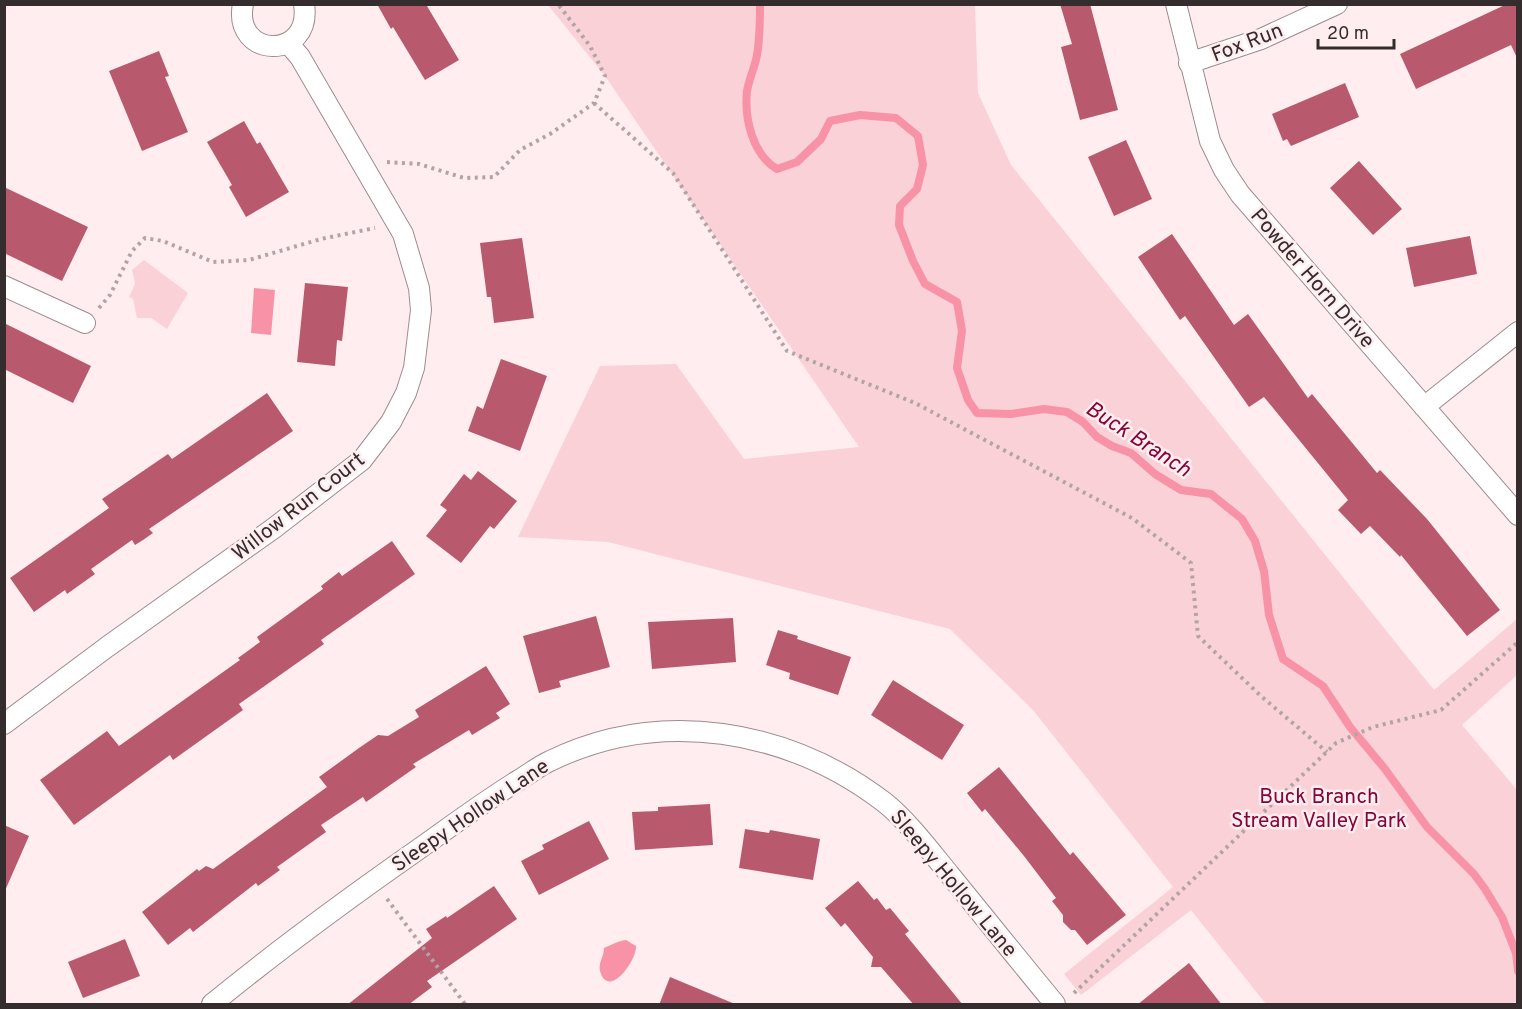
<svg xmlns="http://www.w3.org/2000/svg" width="1522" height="1009" font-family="Overpass,sans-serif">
  <rect width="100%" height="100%" fill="#ffedf0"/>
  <path fill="#fad1d7" d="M548,5H975L978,93L1011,165L1434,690L1517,619V675L1462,725L1517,790V1004H1266L1191,910L1081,995L1064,974L1173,887L1033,710L950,629L608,542L518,537L600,366L676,364L744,459L859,447L605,76Z
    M144,260L188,293L167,329L151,318H137L133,299L129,297L135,284L132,270Z"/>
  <path fill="#f892a6" d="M254,288L275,290L271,335L251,333Z
    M626,940L636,946C637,961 608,1000 600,971C598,963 604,957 604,948C611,945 618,941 626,940Z"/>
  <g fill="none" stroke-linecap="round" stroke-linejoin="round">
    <path stroke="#f892a6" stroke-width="8" d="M760,4C760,22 760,38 757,55C755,67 749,79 747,91C744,119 753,155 777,169L797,162L821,139L830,121L860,115L896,118L918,136L923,165L917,189L900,206L899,225L913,261L925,284L957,302L962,331L957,368L968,400L977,413L1011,414L1044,409L1067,412L1083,422L1097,437L1112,446L1131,453L1155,474L1181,490L1211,494L1242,519L1255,541L1264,571L1269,615L1283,659L1323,686L1350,727L1385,769L1427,827L1474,874L1485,889L1502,917L1516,953L1518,971"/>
  </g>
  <path fill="#b8596e" d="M377,4H429L427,6L459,60L425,80L393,27L391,29Z
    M1060,4H1090L1118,110L1080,120L1061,47L1072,44Z
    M1507,4H1518V60L1511,45L1416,89L1400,54Z
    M159,51L169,76L165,77L188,132L142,151L109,71Z
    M1345,83L1359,117L1291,146L1287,139L1283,141L1272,114Z
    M244,121L257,144L260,142L289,192L246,217L229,187L232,185L207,142Z
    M1126,140L1152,199L1114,216L1088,157Z
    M1359,161L1402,209L1373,235L1330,188Z
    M4,187L88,227L62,281L4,253Z
    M1172,234L1234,325L1248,314L1308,398L1312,394L1377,473L1380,470L1427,519L1500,610L1467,636L1401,555L1400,557L1370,526L1361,534L1338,510L1348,500L1264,397L1249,407L1185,316L1180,320L1138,257Z
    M1470,236L1477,274L1414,287L1406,248Z
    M522,238L534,318L494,323L491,297H487L480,243Z
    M305,283L348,287L342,341L337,340L335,366L297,362Z
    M4,323L91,366L73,403L4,369Z
    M501,359L547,376L520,451L468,431L477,406L483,409Z
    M267,393L293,431L149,529L153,533L143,540L135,545L132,540L91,569L95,574L67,594L65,590L34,612L10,578L109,508L102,499L168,454L172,459Z
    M478,471L517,501L494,529L490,526L461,563L426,536L447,510L440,505L464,474L471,480Z
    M392,541L415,574L321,640L324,644L239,704L243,710L173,760L170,755L74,825L40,780L107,731L119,746L240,660L238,658L260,642L257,637L323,589L321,586L339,572L342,576Z
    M596,616L610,667L559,681L561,687L539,693L523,636Z
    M733,618L736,662L652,669L648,622Z
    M778,630L798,636L797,639L851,657L838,695L789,679L790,673L766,665Z
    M486,666L510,704L496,713L500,718L472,735L469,730L413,764L416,767L366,802L363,797L321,825L326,832L277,867L280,870L258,886L256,883L193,932L190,928L168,945L142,912L197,869L199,871L206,866L213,869L327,787L319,777L359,748L378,735L388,736L419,717L415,710Z
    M893,680L964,725L942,760L871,715Z
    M999,767L1070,855L1073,852L1126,915L1087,945L1075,930H1071L1063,922V915L1052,901L1056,898L1024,856L985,809L982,812L967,793Z
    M710,804L713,845L635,850L632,812L658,811V807Z
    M589,821L609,859L539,895L521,861L544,849L542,845Z
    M4,825L29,836L4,893Z
    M745,829L769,833L770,830L820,839L813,880L739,868Z
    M858,881L874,900L877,898L886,910L890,908L909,931L905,934L963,1005H914L881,967H871L873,957L845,923L841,927L825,908Z
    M494,886L517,919L427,981L432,987L408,1005H347L432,938L426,929L446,916L447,918Z
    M125,939L140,976L83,998L68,962Z
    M1189,963L1222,1005H1137Z
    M670,977L735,1004L659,1005Z"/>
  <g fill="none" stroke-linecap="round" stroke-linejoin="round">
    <g stroke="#9f8b8e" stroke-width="22">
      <path id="minor" d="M243,4C232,59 313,61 304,4
        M1176,4L1210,141L1224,170L1240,194L1518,515
        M1189,63L1261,39L1337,4
        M4,286L85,323
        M1424,407L1518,332
        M4,724L107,647L274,528L362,460L391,422L406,393L414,368L421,310L419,288L403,234L300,57L288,43
        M212,1004C278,950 346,900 416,851C450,827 483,802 519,780C529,774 539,766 550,761C660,707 788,729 884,802C907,820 931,852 950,875C985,918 1020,962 1055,1004"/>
    </g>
    <path stroke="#b2a4a6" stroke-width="4" stroke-dasharray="3 4.5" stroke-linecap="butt" d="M594,103L673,173L787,351L915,403L1132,518L1191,563L1198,636L1262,697L1327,752
      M387,162L419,164L464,178L494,177L520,150L550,134L594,103L605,76L590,46L558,4
      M99,308L110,295L132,251L145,238L163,241L213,262L249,260L321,239L375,228
      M387,899L465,1004
      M1074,993L1336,743L1373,727L1441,710L1518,642"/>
    <use href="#minor" stroke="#fff" stroke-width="20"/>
  </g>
  <g text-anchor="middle" stroke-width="5" stroke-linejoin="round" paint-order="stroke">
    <g font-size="21" fill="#342c2d" stroke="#ffedf0">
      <text transform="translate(1247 42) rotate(-21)" y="7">Fox Run</text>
      <text transform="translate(1313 278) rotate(49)" y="7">Powder Horn Drive</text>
      <text transform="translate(298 506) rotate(-38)" y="7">Willow Run Court</text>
      <text transform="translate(470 815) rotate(-34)" y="7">Sleepy Hollow Lane</text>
      <text transform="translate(954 883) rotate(50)" y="7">Sleepy Hollow Lane</text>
    </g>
    <g font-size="21" fill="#840537" stroke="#ffedf0">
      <text x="1319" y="803">Buck Branch<tspan x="1319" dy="24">Stream Valley Park</tspan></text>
    </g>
    <g font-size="22" font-style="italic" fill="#840537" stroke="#ffedf0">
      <text transform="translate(1139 438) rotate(33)" y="8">Buck Branch</text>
    </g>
  </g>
  <rect width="1522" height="1009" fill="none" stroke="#342c2d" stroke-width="12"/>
  <path d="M1318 39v9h76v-9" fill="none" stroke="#342c2d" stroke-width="3"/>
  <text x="1327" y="39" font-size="18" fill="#342c2d" stroke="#ffedf0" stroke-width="4.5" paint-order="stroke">20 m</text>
</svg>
